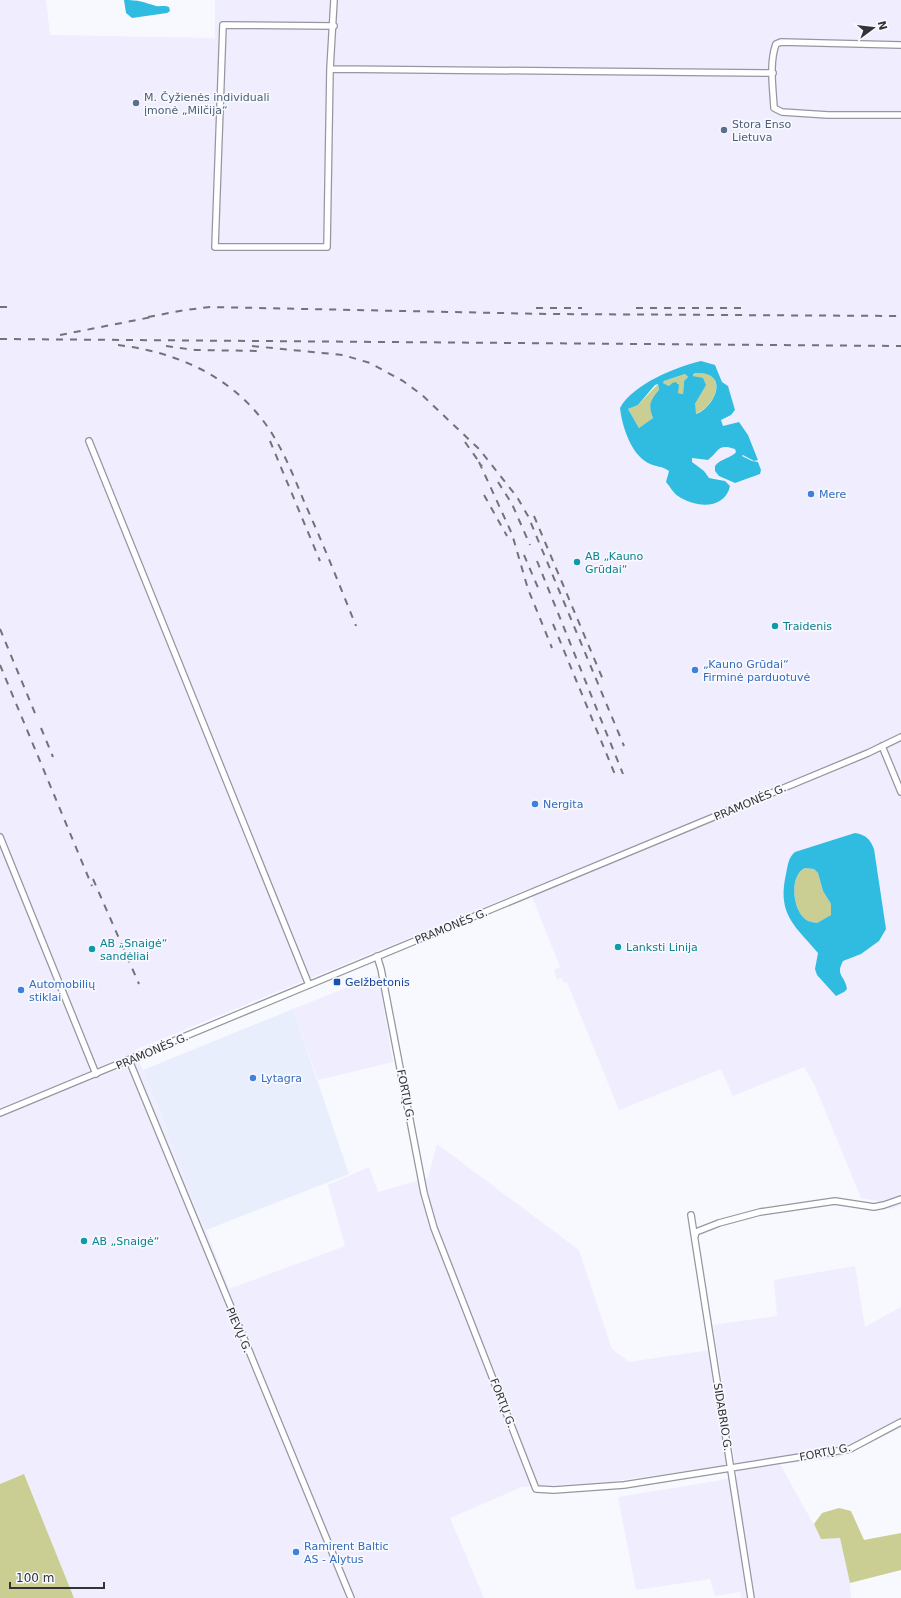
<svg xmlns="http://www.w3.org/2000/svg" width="901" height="1598" font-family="'DejaVu Sans',sans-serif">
  <rect width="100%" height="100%" fill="#f7f9ff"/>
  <path fill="#e8eefb" d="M293,1009L349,1174L206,1230L175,1156L167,1130L143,1070Z"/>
  <path fill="#efedfe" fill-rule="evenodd" d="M0,0H46L50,35L215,38V0H901V1205L891,1209L877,1201L861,1198L815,1086L804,1067L733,1096L721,1069L619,1110L567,982L564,983L562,978L557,980L554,970L560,967L529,889L135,1050L229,1289L345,1246L328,1185L369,1167L378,1192L428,1178L437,1144L579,1250L612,1349L629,1362L710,1350L728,1465L608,1482L522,1487L450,1518L484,1598H74L24,1474L0,1484ZM697,362L717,368L722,382L728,386L735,410L731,415L721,420L722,424L724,427L737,422L740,424L748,435L758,459L754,461L743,455L742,456L752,462H758L761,472L747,479L733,483L719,476L736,452L735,449L726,446L718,449L711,458L706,461L692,458V462L704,471L709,478L721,479L731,488L720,501L694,503L679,497L671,487L667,475L669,471L668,469L653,466L643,460L639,455L625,430L620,410L628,398L655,377Z
    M378,975L393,1062L318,1080L293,1009Z
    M855,1266L865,1327L901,1307V1428L838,1458L780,1464L821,1538H840L850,1583L851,1598H741L740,1592L715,1596L710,1579L636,1590L618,1497L722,1480L737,1475L713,1325L777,1316L774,1280Z"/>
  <path fill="#cace92" d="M696,373C731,371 714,409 695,414V404L705,386L700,378L693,376V374Z
    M685,374L688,377L684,381L683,394L678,393V383H672L669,386L663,383L664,381Z
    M658,384L659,390C651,399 648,407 653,418L639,428L628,409L638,405Z
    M805,868L814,869L818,873L823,891L831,904V915L817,923C811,922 806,921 803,917C792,905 790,875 805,868Z
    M24,1474L74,1598H0V1484Z
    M839,1508L851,1511L864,1540L901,1533V1570L850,1583L840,1538L821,1539L814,1524L822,1513Z"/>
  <path fill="#30bbe1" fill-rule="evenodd" d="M124,0C139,0 143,2 156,6C160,7 164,5 169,7L170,11L167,13L132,18L126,13Z
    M701,361L715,365L722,382L728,386L735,410L731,415L721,420L723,426L739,422L748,435L758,460L754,461L743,455L742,456L752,461L758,462L761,470L760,474L735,483L719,476L715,471V466C721,458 732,458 736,452L735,449C718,443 719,451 708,460L692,458V462L704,471L709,478L725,481L730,486C725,510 695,508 678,496C673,493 670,486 666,482L669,471C663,466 655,467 648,463C631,454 622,426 620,408C633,384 676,367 701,361ZM696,373C732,372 713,409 696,414L695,404L706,385L703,378L693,376V374ZM685,374L688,377L684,381L683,394L678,393L679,385L676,382L672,383L669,386L663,383L664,381ZM658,384L659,390C650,400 648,406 653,418L639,428L628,409L638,405L655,385Z
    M855,833C866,835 870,839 874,849L886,929L879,941L861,954L843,961C835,976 845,975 847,989L844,992L836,996L817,975L815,969L818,953C794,925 777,914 786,874C788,865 788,858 795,852ZM805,868L814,869L818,873L823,891L831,904V915L817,923C811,922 806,921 803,917C792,905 790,875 805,868Z"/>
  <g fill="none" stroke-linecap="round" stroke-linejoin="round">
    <g stroke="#9497a0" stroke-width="8">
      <path id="street" d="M334,26L223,25L215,247H327L330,69L334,0
        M901,45L781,42L776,44C769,63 773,88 774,108L782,112L828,115H901
        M330,69L773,73
        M89,441L309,985
        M882,746L901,792
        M0,837L96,1074
        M377,956L381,969L424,1193L434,1228L536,1489L554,1490L624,1485L850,1449L901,1422
        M129,1060L351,1598
        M0,1113L868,753L901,737
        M691,1215L751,1598
        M695,1236L696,1232L719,1223L760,1212L835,1201L874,1207L884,1205L901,1199"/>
    </g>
    <use href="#street" stroke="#fff" stroke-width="5.5"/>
    <path stroke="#717377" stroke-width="2" stroke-dasharray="7 7" stroke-linecap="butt" d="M0,307H8
      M536,308H582
      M636,308H746
      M148,317L185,310L210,307L548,314L901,316
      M60,335L152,317
      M0,339L901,346
      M118,345C178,352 235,378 269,429C285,453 295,480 306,506C324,546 340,586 356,626
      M166,346L195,350L261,351
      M252,346L343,355L370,363L403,381L422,395L479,449L517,497L528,516L624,746
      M270,441L320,561
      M465,442L482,466
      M479,462L512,534L528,589L552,648
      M498,482L512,504L530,545
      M484,495L507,536
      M534,516L604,682
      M524,555L539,590
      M537,561L623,774
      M553,624L616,777
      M0,629L37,718
      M0,665L92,886
      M41,728L53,757
      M93,879L139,984"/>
  </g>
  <g fill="#5c6f8a" stroke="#f7f9ff" stroke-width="1.5">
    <circle cx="136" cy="103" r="4"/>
    <circle cx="724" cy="130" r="4"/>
  </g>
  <g fill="#3f7fe0" stroke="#f7f9ff" stroke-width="1.5">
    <circle cx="811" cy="494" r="4"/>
    <circle cx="695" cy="670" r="4"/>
    <circle cx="535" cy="804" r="4"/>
    <circle cx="21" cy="990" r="4"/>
    <circle cx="253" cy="1078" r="4"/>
    <circle cx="296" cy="1552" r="4"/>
  </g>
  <g fill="#0f9aa8" stroke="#f7f9ff" stroke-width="1.5">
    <circle cx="577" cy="562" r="4"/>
    <circle cx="775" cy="626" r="4"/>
    <circle cx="618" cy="947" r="4"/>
    <circle cx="92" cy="949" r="4"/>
    <circle cx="84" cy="1241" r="4"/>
  </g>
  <rect fill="#1a4fb4" stroke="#f7f9ff" stroke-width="1.5" x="333" y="978" width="8" height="8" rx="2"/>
  <g text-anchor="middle" stroke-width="3.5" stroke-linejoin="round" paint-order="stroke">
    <g font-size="11" fill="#4e5e75" stroke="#f7f9ff" text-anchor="start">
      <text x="144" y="101">M. Čyžienės individuali<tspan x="144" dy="13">įmonė „Milčija“</tspan></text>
      <text x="732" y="128">Stora Enso<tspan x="732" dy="13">Lietuva</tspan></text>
    </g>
    <g font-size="11" fill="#366cbe" stroke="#f7f9ff" text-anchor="start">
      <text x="819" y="498">Mere</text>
      <text x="703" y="668">„Kauno Grūdai“<tspan x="703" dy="13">Firminė parduotuvė</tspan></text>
      <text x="543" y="808">Nergita</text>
      <text x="29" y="988">Automobilių<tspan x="29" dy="13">stiklai</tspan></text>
      <text x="261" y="1082">Lytagra</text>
      <text x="304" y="1550">Ramirent Baltic<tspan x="304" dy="13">AS - Alytus</tspan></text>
    </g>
    <g font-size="11" fill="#0d838f" stroke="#f7f9ff" text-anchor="start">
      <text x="585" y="560">AB „Kauno<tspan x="585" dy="13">Grūdai“</tspan></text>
      <text x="783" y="630">Traidenis</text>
      <text x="100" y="947">AB „Snaigė“<tspan x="100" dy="13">sandėliai</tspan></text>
      <text x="626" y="951">Lanksti Linija</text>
      <text x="92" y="1245">AB „Snaigė“</text>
    </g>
    <g font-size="11" fill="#313336" stroke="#f7f9ff">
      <text transform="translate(750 802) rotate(-23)" y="4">PRAMONĖS G.</text>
      <text transform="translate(451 926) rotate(-22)" y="4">PRAMONĖS G.</text>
      <text transform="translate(152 1051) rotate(-23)" y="4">PRAMONĖS G.</text>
      <text transform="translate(406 1095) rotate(79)" y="4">FORTŲ G.</text>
      <text transform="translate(239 1330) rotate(67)" y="4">PIEVŲ G.</text>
      <text transform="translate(503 1403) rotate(69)" y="4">FORTŲ G.</text>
      <text transform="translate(723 1417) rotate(81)" y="4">SIDABRIO G.</text>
      <text transform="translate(825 1452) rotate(-11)" y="4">FORTŲ G.</text>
    </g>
    <g font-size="11" fill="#164399" stroke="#f7f9ff" text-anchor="start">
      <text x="345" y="986">Gelžbetonis</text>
    </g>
  </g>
  <g transform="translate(873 28) rotate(75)" stroke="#f7f9ff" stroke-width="3" paint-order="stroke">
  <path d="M0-3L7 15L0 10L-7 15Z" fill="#313336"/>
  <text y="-6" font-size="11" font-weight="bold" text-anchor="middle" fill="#313336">N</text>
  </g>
  <path d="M10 1582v6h94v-6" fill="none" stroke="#313336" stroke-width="2"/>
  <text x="16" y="1582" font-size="12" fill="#313336" stroke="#f7f9ff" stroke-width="3" paint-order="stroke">100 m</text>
</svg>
